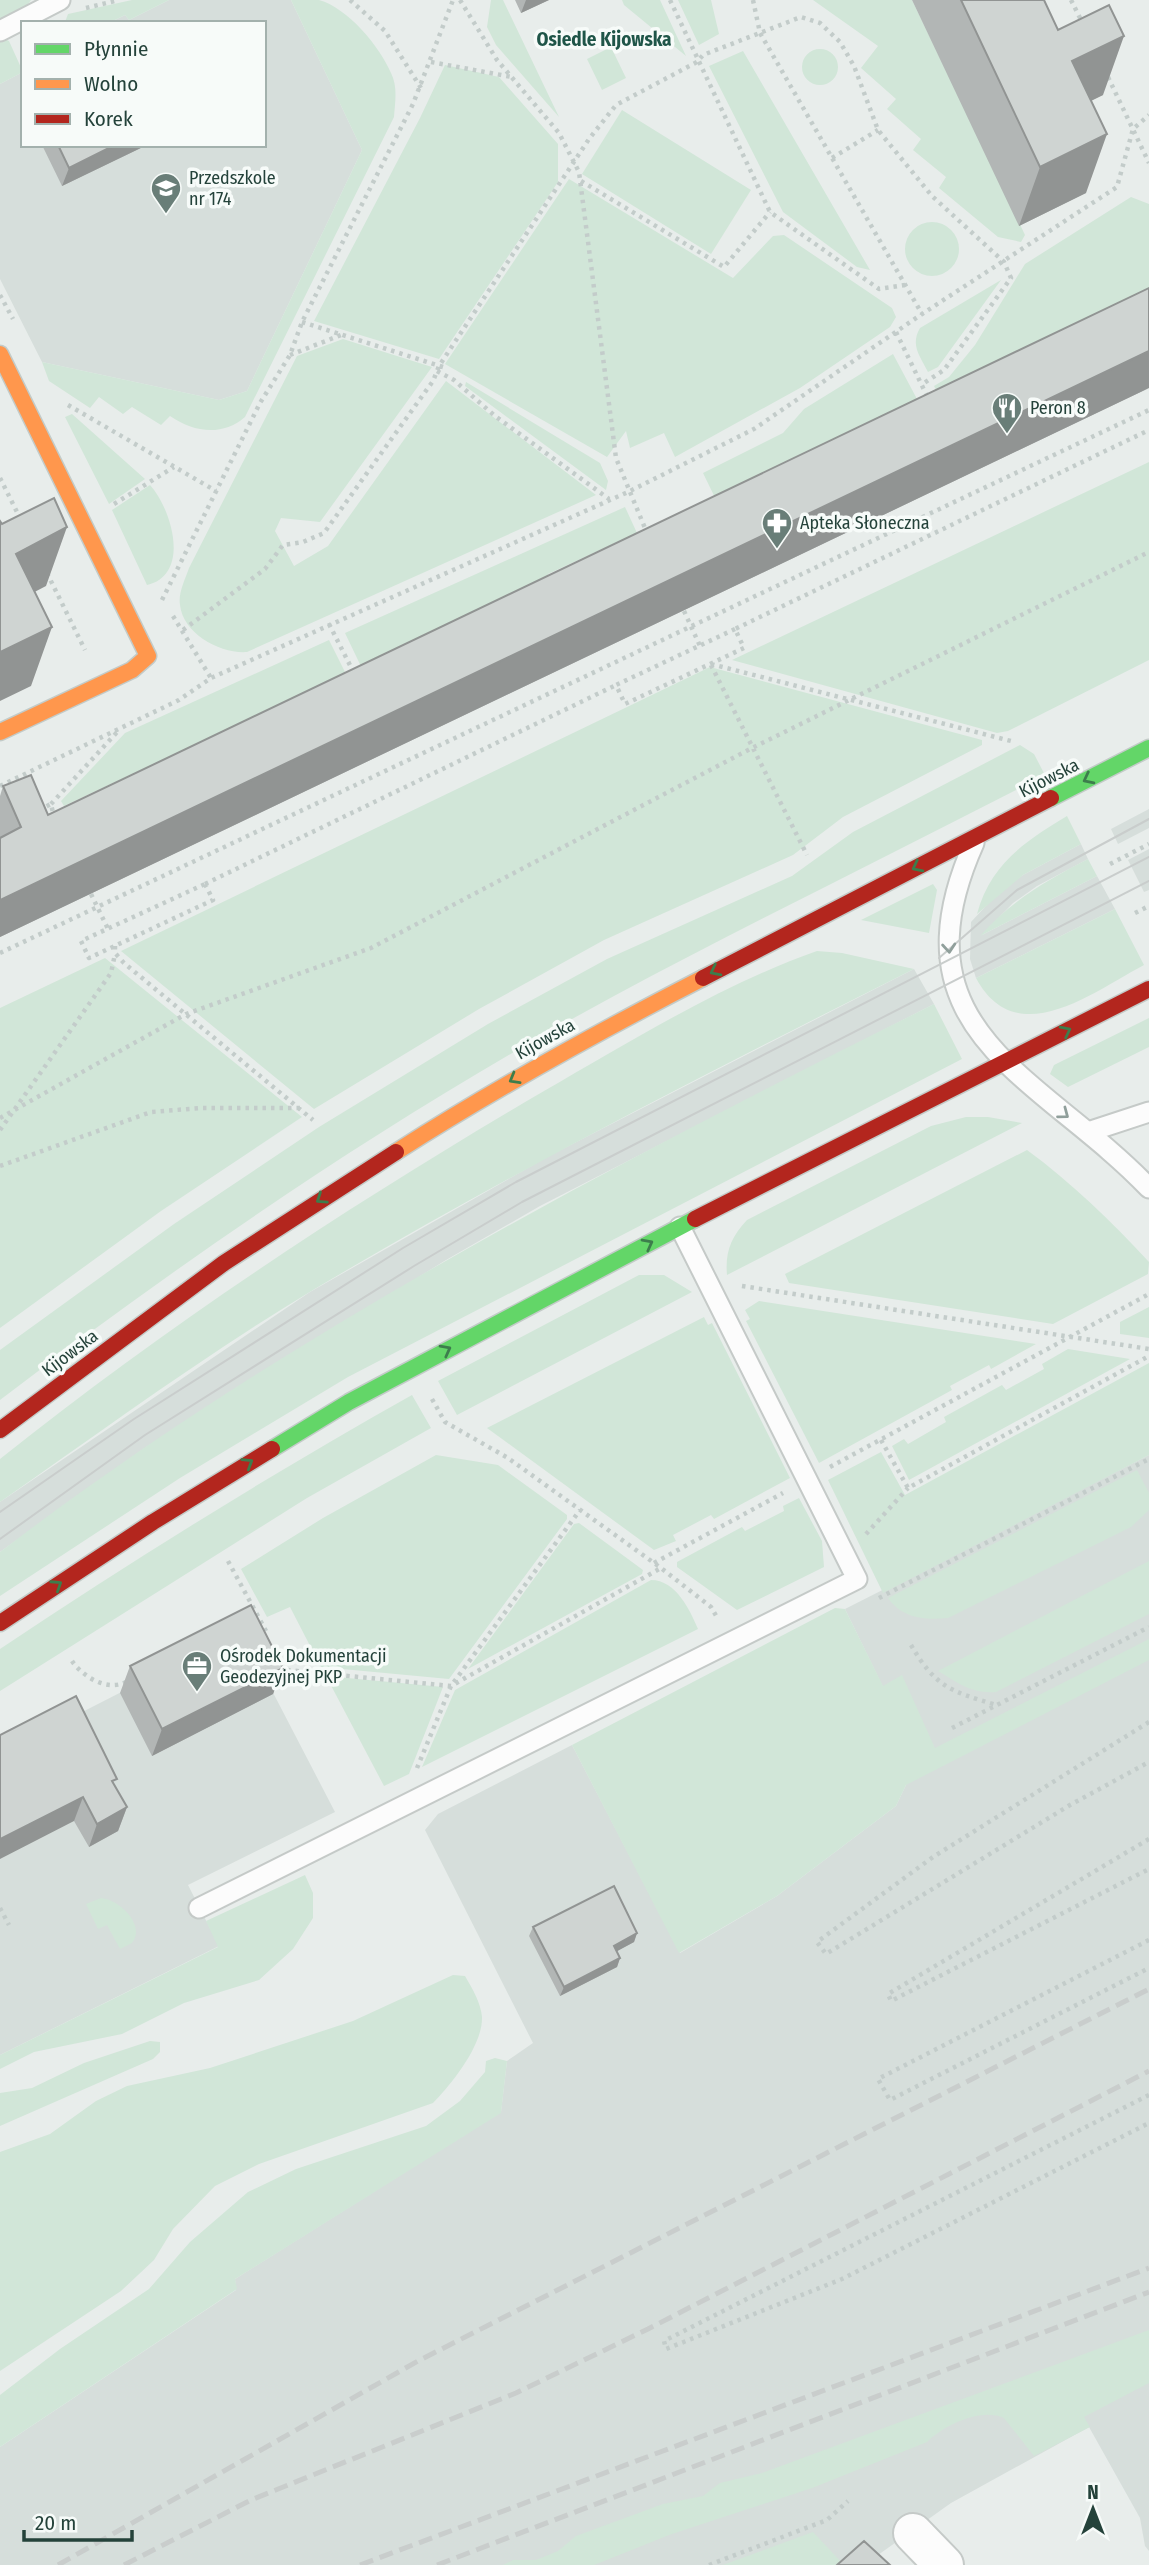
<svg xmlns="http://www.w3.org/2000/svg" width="1149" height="2565" font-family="'Fira Sans Condensed',sans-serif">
  <rect width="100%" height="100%" fill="#e8edeb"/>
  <path fill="#d6dedb" d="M169,0H291L362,150L247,391L219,400L42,362L0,279V84L23,72V145H264V23H109L125,15L129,20Z
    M1149,809V828L1118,844L1111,829Z
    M1081,844L1088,859L1037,886L1013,903L982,935L1097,876L1115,909L976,978L970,959L971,922L997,894L1023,875Z
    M1149,849V890L1144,892L1128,860Z
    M914,969L934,1004L540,1206L446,1260L146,1447L0,1552V1502L310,1292L549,1156Z
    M1149,1455V2551L1145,2546L1140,2518L1089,2427L951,2503L864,2565H0V2447L236,2290L235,2279L501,2112L507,2061L533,2043L425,1830L438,1814L572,1745L680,1953L777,1896L896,1806L906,1785L902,1676L883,1687L845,1609Z
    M241,1631L335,1812L188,1885L219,1946L0,2055V1754Z"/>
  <path fill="#d1e6d8" d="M0,0H31L27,6L0,20Z
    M132,0H169L129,20L125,15L109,23L65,22L68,14Z
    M291,0C299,0 311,0 319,0C348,8 380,47 391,73C398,87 395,102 394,117L245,417C222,437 193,432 170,416L161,425L132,407L123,414L99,397L90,408L49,381L42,362L219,400L247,391L362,150Z
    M491,0H503L559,117L496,45L487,27Z
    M622,0H660L686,56L624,5Z
    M678,0H711L719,34L699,45Z
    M813,0H912L1025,235L1021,242L998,237L939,188L946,177L913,150L921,139L887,109L896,99L861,68L878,46Z
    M0,37L9,41L23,72L0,84Z
    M611,47L626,78L602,90L587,59Z
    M802 67a18 18 0 1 1 36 0a18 18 0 1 1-36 0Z
    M743,51L870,270L857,267L783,212L709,66Z
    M445,65L499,77L558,144V182L439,359L314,321L420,118Z
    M622,110L751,190L711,254L582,174Z
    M569,179L733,278L773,236L784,235L892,308L896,317L890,327L800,388L675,457L664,433L630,448L626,431L607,457L445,364Z
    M1131,197L1149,204V307L944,406L934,386L949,377L975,345L1025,264Z
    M905 249a27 27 0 1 1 54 0a27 27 0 1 1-54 0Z
    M1001,280L938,367L928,372C920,356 910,345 920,328Z
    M343,339L432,367L320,522L281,518L275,531L294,566L328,546L446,381L596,495L247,652C221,654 183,634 180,605C178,593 185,580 189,568L297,356Z
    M893,354L925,414L722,512L703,473L783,433L804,409Z
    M466,382L600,463L608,481L606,490L465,386Z
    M72,414L145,479L109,504L65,417Z
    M1149,462V660L1008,731L997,733L732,660Z
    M150,485C171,508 192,574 147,585L112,510Z
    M625,507L637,533L548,574L555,591L368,681L345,633Z
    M329,640L353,688L152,783L145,768L64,806L61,801L125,733Z
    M710,667L982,740V745L843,817L793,855L604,940L479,1009L314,1109L121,951Z
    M1020,745L1034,754L1045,775C902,849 756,920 614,996C399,1112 194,1252 0,1400V1350L174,1224L319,1127L488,1024L607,959L792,876L853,832Z
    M1067,816L1081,844L1023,875L977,914C990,865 1025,841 1067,816Z
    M1088,859L1097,876L980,936C1011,901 1047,880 1088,859Z
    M933,884L937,890L929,933L861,920Z
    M1115,909L1144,965C1093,992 1016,1053 976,978Z
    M817,951L842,953L914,969C711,1071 508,1174 313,1290C205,1355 103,1430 0,1502V1459C171,1322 355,1202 544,1091C629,1042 725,983 817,951Z
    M105,958L302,1117L161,1211L0,1328V1008Z
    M934,1004L962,1059L348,1377L180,1478L0,1596V1552C288,1332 611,1166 934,1004Z
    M1149,1018V1047L1068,1087L1050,1074L1054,1065Z
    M966,1117H988L1022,1123L727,1275C725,1252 731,1237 747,1220L931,1126Z
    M1027,1150C1072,1183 1111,1221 1149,1262L1148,1274L1053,1324L789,1283L785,1274Z
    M639,1275H664L692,1292L457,1415L438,1381Z
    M759,1301L1036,1344L991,1369L989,1365L950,1386L952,1390L819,1463L746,1321L750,1319L745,1310Z
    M1149,1307V1338L1120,1334V1322Z
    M704,1317L708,1325L712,1323L790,1478L714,1519L711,1515L673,1535L676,1541L654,1550L487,1428Z
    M1068,1349L1130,1359L909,1480L892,1446L904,1439L908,1444L946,1422L944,1417L1002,1385L1006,1390L1044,1369L1042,1364Z
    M1149,1363V1455L883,1593L828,1480L881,1452L905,1495Z
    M412,1395L431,1428L307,1498L0,1691V1649C135,1559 271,1474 412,1395Z
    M436,1455L498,1465L567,1515V1519L449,1679L321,1667L290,1607L267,1617L241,1569L323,1518Z
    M1137,1470L1149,1493V1510L1131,1527L948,1618C925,1620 903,1619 888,1598Z
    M799,1498L822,1541L824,1567L737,1610L677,1567V1562L742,1527L745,1531L784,1511L783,1506Z
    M579,1523L643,1570L642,1574L468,1669L574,1524Z
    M1149,1561V1614L996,1692C972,1694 958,1683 938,1671Z
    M651,1580C676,1580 690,1610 698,1629L422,1767L455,1690Z
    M835,1608L845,1609L883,1686L902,1675L935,1748L1149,1639V1660L906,1785L896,1806L777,1896L679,1953L572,1745Z
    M326,1676L443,1687L409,1774L384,1786Z
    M305,1875L313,1893V1918L293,1949L259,1980L184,2003L122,2034L34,2052L0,2069V2055L218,1947L206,1921Z
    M101,1898C120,1900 146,1925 132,1943L120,1949L107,1925L98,1929L86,1904Z
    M453,1975L465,1976C472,1988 481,2003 482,2017C483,2045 451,2085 433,2103L259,2164L215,2186L173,2229L154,2260L121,2291L0,2371V2152L50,2134L96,2101L127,2086L210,2068L353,2021Z
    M150,2041L160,2042V2052L153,2059L0,2126V2093L32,2088L84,2063Z
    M495,2058L507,2061L501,2113L235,2279L237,2289L0,2447V2395L60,2349L149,2289L190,2242L248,2192L296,2169L426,2126L460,2101L485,2072L486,2061Z
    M1149,2330V2383L1084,2417L1090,2427L1034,2456L1004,2418C981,2407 944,2425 927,2442L812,2488L669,2535L594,2565H503L513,2560H536L558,2551L576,2536L663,2504L703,2496L720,2483L762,2473Z
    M813,2532L844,2565H723Z"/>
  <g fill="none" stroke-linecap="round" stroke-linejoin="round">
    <g stroke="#c5cac8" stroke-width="23">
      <path id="lane" d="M0,31L60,0
        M974,843C889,1033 1041,1075 1149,1188
        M1088,1132L1149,1112
        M199,1908L857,1579L680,1227"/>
    </g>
    <g stroke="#c5cac8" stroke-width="42">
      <path id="street" d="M913,2533L944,2565"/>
    </g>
    <g stroke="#c3cbc8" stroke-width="19">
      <path id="fast" d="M1051,798L1149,748
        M272,1449L349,1402L695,1219"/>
    </g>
    <g stroke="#c3cbc8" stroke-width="19">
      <path id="slow" d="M0,354L148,656L132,670L0,732
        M396,1152C496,1088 598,1032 703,978"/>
    </g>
    <g stroke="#c3cbc8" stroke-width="19">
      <path id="jam" d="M703,978L1051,798
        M695,1219L1149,989
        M0,1430L224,1263L396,1152
        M0,1623L153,1522L272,1449"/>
    </g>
    <path stroke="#c3ccca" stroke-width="4.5" stroke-dasharray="3.5 5" stroke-linecap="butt" d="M350,0L385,31L421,88
      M460,0L497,60L559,133L579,172L616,458L647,533
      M670,0L770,212L879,289L905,285
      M753,0L760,33L922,314
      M1071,0L1083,24
      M86,8L119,0
      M431,62L512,77
      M1108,77L1149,163
      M832,158L878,130
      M581,181L724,267L770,212
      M0,295L13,319
      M302,322L443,367
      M896,332L928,398
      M290,355L341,335
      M437,371L454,380L495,416L609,499
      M68,405L216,491
      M0,478L20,518
      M114,504L174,467
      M47,573L85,650
      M162,600L260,403L290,355L302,322L413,104L453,0
      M684,611L700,646
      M173,616L211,678
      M329,624L355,675
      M735,629L616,685L625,704L744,648L735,629L1149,430
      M183,630L265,569L283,545L303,542L324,533L433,381L439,366L589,139L616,105L697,62L703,55L801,17L820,23L840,42L854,66L878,130L932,196L1004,262L1011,278L944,370L921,385
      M711,664L1011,741
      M711,665L807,855
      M0,786L179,700L211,678L628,492L754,429L922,314L1117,187L1133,129L1149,115
      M51,804L119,730
      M39,810L51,804L54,817
      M1110,864L1149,844
      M205,884L616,685
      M205,884L213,900L89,958L81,941Z
      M91,894L108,929
      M1135,913L1149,906
      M115,946V953L124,963L313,1120
      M0,953L1149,410
      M0,1118L186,1014L371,948L752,748L1149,552
      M0,1130L111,973L115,954
      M0,1166L151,1112L201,1108H301
      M742,1286L1149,1349
      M432,1399L445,1422L508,1458L661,1568L711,1607L718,1619
      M881,1440L908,1488L1149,1356
      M830,1467L1149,1294
      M866,1534L908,1488
      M228,1561L266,1631
      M654,1563L783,1493
      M879,1598L1149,1459
      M911,1645C936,1688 951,1691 996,1705
      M72,1661C82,1676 107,1692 126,1682
      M287,1670L451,1686L661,1568
      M1149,1722L933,1857L817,1942L826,1954L1070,1805L1149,1762
      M952,1728L1149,1627
      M417,1768L451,1686L580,1510
      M1149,1839L888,1994L891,2001L1149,1869
      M0,1908L9,1925
      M1149,1940L878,2079L890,2100L1149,1968
      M1149,2095L664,2341L666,2349L842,2279L1149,2123
      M709,2565L827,2520L848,2501"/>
    <use href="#lane" stroke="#fcfcfc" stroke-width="19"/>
    <use href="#street" stroke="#fcfcfc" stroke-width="38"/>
    <use href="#fast" stroke="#63d668" stroke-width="16"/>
    <use href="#slow" stroke="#ff974d" stroke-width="16"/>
    <use href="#jam" stroke="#b3261e" stroke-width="16"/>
    <path stroke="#c9cdcc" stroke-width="2" d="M939,958L1017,890L1149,819
      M0,1512L134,1419L403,1248L516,1182L1149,857
      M0,1539L145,1435L414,1266L522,1202L1149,881"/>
    <path stroke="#c9cdcc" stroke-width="5" stroke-dasharray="14 7" stroke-linecap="butt" d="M58,2565L418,2361L1149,1989
      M124,2565L251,2500L516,2393L648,2329L1149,2071
      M360,2565L1149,2268
      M437,2565L1149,2292"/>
  </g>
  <path fill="#b2b6b5" d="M515,0H549L521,13Z
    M912,0H1044L1058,30L1103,95L1091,101L1086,193L1019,226Z
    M42,145H147L62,186Z
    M1149,388L0,937V796L3,786L48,815Z
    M130,1666L283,1668L273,1694L152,1756L120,1693Z
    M0,1735L115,1786L127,1807L118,1831L89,1847L74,1821Z
    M533,1927L637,1933L634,1942L617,1951L620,1958L617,1967L560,1996L529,1936Z"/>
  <path fill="#919493" d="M526,0H549L521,13Z
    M1124,36L1103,95L1051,120L1072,61Z
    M1107,134L1086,193L1019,226L1040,167Z
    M115,145H147L62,186L69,168Z
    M1149,351V388L0,937V900Z
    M67,527L46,586L0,610L16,554Z
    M52,627L31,686L0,701V652Z
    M283,1668L273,1694L152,1756L162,1729Z
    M83,1797L74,1821L0,1859V1839Z
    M127,1807L118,1831L89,1847L97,1824Z
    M637,1933L634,1942L610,1955L614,1946Z
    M620,1958L617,1967L560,1996L564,1987Z"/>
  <path fill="#cfd4d2" stroke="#919493" stroke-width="2" d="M961,0H1044L1058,30L1109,5L1124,36L1072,61L1107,134L1040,167Z
    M58,145H115L69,168Z
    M1149,288V351L0,900V838L21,827L3,786L31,775L48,815Z
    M54,498L67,527L16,554L52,627L0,652V521L2,524Z
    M251,1605L283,1668L162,1729L130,1666Z
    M76,1696L117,1779L112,1781L127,1807L97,1824L83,1797L0,1839V1735Z
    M614,1886L637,1933L614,1946L620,1958L564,1987L533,1927Z
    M864,2541L890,2565H837Z"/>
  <defs><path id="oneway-chevron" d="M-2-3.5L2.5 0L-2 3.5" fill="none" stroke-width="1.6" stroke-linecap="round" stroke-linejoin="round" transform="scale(1.75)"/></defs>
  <g stroke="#3d7d4c">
    <use href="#oneway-chevron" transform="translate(1088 779) rotate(153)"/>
    <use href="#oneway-chevron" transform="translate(917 867) rotate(153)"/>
    <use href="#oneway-chevron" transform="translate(715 971) rotate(153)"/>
    <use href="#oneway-chevron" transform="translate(1066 1031) rotate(-27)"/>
    <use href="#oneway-chevron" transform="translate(514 1079) rotate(150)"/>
    <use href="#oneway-chevron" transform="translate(321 1199) rotate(146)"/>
    <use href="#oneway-chevron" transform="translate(648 1244) rotate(-28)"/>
    <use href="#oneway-chevron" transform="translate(446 1350) rotate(-28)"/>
    <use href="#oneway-chevron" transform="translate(248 1463) rotate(-32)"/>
    <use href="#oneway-chevron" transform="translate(57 1585) rotate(-33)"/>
  </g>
  <g stroke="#909f9b">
    <use href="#oneway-chevron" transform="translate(949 948) rotate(85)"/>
    <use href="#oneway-chevron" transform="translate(1064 1114) rotate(37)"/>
  </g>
  <defs>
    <g id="school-pin" transform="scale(1.575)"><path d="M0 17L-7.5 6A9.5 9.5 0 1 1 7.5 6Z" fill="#697e78" stroke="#f7fbf9"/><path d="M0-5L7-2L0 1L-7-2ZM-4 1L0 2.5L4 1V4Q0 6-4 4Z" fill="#fff"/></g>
    <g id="restaurant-pin" transform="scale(1.575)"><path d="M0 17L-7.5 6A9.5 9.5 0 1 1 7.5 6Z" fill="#697e78" stroke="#f7fbf9"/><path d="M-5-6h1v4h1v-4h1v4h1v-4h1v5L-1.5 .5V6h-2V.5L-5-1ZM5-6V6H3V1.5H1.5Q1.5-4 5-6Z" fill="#fff"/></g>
    <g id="pharmacy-pin" transform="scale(1.575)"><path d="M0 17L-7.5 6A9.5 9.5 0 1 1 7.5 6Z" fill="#697e78" stroke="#f7fbf9"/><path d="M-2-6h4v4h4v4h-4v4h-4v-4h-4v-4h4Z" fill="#fff"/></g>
    <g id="office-pin" transform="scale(1.575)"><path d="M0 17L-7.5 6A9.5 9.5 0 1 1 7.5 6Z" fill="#697e78" stroke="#f7fbf9"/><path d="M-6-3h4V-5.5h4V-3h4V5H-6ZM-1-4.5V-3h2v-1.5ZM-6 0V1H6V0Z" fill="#fff"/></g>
  </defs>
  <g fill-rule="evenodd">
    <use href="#school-pin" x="166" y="188"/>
    <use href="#restaurant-pin" x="1007" y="408"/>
    <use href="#pharmacy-pin" x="777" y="523"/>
    <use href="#office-pin" x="197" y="1666"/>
  </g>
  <g text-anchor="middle" stroke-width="7" stroke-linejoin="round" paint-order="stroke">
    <g font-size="18" fill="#24423a" stroke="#f7fbf9" text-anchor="start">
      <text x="189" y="184">Przedszkole<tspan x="189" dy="21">nr 174</tspan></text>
      <text x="1030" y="414">Peron 8</text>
      <text x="800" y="529">Apteka Słoneczna</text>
      <text x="220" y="1662">Ośrodek Dokumentacji<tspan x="220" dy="21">Geodezyjnej PKP</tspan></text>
    </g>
    <g font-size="18" fill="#24423a" stroke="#f7fbf9">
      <text transform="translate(1049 778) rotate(-27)" y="6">Kijowska</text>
      <text transform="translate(545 1039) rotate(-29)" y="6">Kijowska</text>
      <text transform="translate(70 1353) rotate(-37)" y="6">Kijowska</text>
    </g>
    <g font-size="19" font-weight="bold" fill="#1f5548" stroke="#f7fbf9">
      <text x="604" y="46">Osiedle Kijowska</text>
    </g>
  </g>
  <rect x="21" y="21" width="245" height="126" fill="#f7fbf9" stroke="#a3b1ad" stroke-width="2"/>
  <rect x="35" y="44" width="35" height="10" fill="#63d668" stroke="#a3b1ad" stroke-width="2"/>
  <text x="84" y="56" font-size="21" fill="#24423a">Płynnie</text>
  <rect x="35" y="79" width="35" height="10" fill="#ff974d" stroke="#a3b1ad" stroke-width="2"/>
  <text x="84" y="91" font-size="21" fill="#24423a">Wolno</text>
  <rect x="35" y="114" width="35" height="10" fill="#b3261e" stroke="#a3b1ad" stroke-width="2"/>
  <text x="84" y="126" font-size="21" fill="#24423a">Korek</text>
  <g transform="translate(1093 2509)" stroke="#f7fbf9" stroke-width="5" paint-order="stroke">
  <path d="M0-5L12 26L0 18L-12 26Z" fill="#24423a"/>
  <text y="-10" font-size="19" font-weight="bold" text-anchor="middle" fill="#24423a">N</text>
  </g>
  <path d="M24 2530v10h108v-10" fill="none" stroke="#24423a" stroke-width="3.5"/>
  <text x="35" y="2530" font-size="21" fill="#24423a" stroke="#f7fbf9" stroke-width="5" paint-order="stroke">20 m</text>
</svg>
